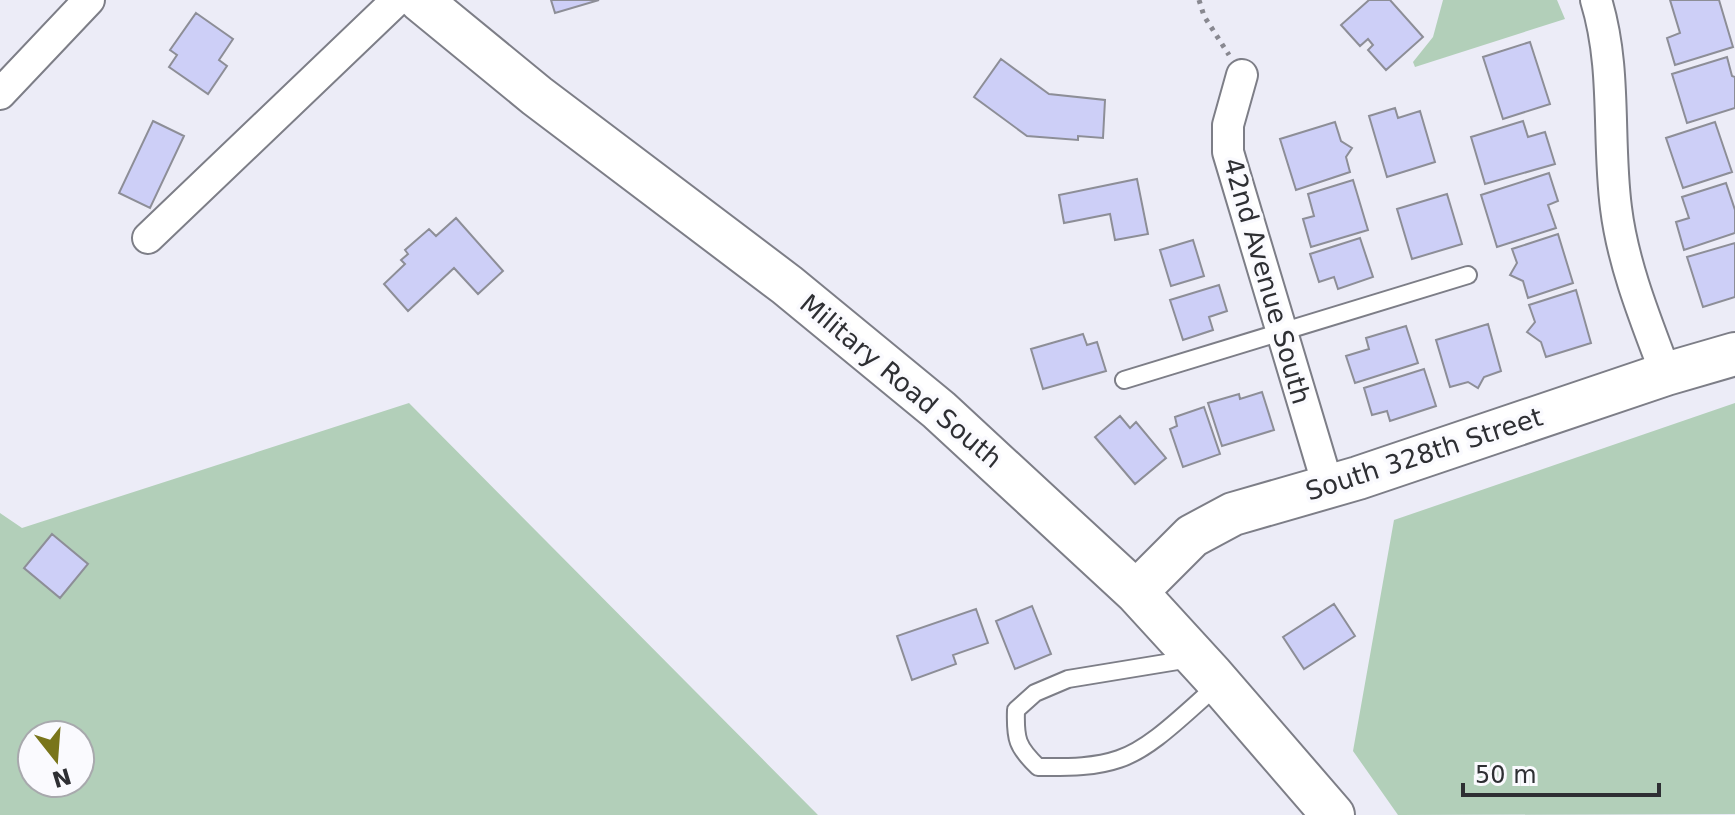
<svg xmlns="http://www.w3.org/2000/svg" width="1735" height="815" font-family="'DejaVu Sans',sans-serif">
  <rect width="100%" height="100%" fill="#ececf7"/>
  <path fill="#b2cfb9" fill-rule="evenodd" d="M1443,0H1557L1565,19L1415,67L1413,62L1433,37Z
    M409,403L818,815H0V513L22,528ZM32,735H80V783H32Z
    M1735,403V814L1398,815L1353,751L1394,520Z"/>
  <path fill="#cdcff7" stroke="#8d8e97" stroke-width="2" d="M551,0H599L555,13Z
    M1369,0H1390L1423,37L1386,70L1368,50L1373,45L1368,39L1360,46L1341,25Z
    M1670,0H1719L1733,47L1675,65L1667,38L1680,33Z
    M196,13L233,39L219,60L227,66L208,94L169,67L177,55L170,50Z
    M1530,42L1550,104L1503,119L1483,57Z
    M1727,57L1732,76L1735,77V108L1687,123L1672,74Z
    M1001,59L1049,94L1105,100L1103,138L1078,136V140L1027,136L974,97Z
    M1395,108L1398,118L1420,111L1435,162L1387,177L1369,116Z
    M153,121L184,136L150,208L119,193Z
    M1523,121L1528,137L1545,132L1555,164L1485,184L1471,137Z
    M1335,122L1341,141L1352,148L1346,157L1350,172L1296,190L1280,139Z
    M1715,122L1732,172L1683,188L1666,138Z
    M1549,173L1558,201L1548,205L1556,228L1497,247L1481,195Z
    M1137,179L1148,234L1115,240L1110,214L1064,223L1059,195Z
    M1353,180L1368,230L1311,247L1303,219L1314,216L1308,194Z
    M1726,183L1735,210V233L1684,250L1676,222L1689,218L1682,197Z
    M1447,194L1462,244L1412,259L1397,209Z
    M456,218L503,271L478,294L454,268L408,311L384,284L405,264L401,260L408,254L405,250L429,229L436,236Z
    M1558,234L1573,283L1528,298L1523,281L1510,275L1517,263L1512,249Z
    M1360,238L1373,277L1338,289L1334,277L1319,282L1310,254Z
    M1193,240L1204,276L1171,286L1160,250Z
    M1735,243V297L1703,307L1687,257Z
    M1219,285L1227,311L1209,317L1213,330L1183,340L1170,300Z
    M1576,290L1591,343L1546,357L1541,342L1527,332L1535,322L1529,305Z
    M1488,324L1501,371L1484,377L1478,388L1468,382L1450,387L1436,340Z
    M1406,326L1418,363L1355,383L1346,356L1369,349L1366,338Z
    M1083,334L1087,345L1097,342L1106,371L1043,389L1031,349Z
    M1424,369L1436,406L1390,421L1387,411L1372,415L1364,388Z
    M1262,392L1274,430L1222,446L1208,403L1239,394L1240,399Z
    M1204,407L1220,454L1183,467L1170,429L1177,426L1175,417Z
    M1120,416L1130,428L1136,422L1166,458L1135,484L1095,437Z
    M52,534L88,564L60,598L24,568Z
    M1334,604L1355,636L1304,669L1283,637Z
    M1032,606L1051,654L1015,669L996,621Z
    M976,609L988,643L953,655L956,664L912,680L897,636Z"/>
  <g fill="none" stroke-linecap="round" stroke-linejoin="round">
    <g stroke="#7d7e87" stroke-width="20">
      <path id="lane" d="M1124,380L1468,275
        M1190,659L1068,679L1035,693L1016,710C1015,739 1017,747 1038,767C1065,767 1093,768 1119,759C1153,748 1190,708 1218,685"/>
    </g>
    <g stroke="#7d7e87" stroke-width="34">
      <path id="street" d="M1596,0C1617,68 1607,138 1616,208C1623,265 1646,321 1666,374
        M1242,75L1228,125V152L1328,486
        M0,94L89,0
        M148,238L397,0"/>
    </g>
    <g stroke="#7d7e87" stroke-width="46">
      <path id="secondary" d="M420,0L537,96L787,285L939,410L1136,592L1212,675L1333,815
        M1136,592L1192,536L1233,514L1358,478L1666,374L1735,354"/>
    </g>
    <path stroke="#888890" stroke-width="5" stroke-dasharray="4 6" stroke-linecap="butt" d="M1199,0L1204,16L1229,55"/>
    <use href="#lane" stroke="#fff" stroke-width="16"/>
    <use href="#street" stroke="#fff" stroke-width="30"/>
    <use href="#secondary" stroke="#fff" stroke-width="42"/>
  </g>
  <g text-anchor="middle" stroke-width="7" stroke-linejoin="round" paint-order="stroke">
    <g font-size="26" fill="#2e2f33" stroke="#fafafe">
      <text transform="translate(1267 281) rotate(74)" y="9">42nd Avenue South</text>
      <text transform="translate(901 381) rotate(40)" y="9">Military Road South</text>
      <text transform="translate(1424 454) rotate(-18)" y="9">South 328th Street</text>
    </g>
  </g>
  <g transform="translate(56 759) rotate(163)"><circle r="38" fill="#fafafe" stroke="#a8a9ad" stroke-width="2"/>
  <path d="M0-6L14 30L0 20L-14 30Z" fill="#79751a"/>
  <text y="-12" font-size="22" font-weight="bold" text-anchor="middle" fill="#2e2f33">N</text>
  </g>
  <path d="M1463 783v12h196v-12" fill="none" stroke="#2e2f33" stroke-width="4"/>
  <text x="1475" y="783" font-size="24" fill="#2e2f33" stroke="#fafafe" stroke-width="6" paint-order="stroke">50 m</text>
</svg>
